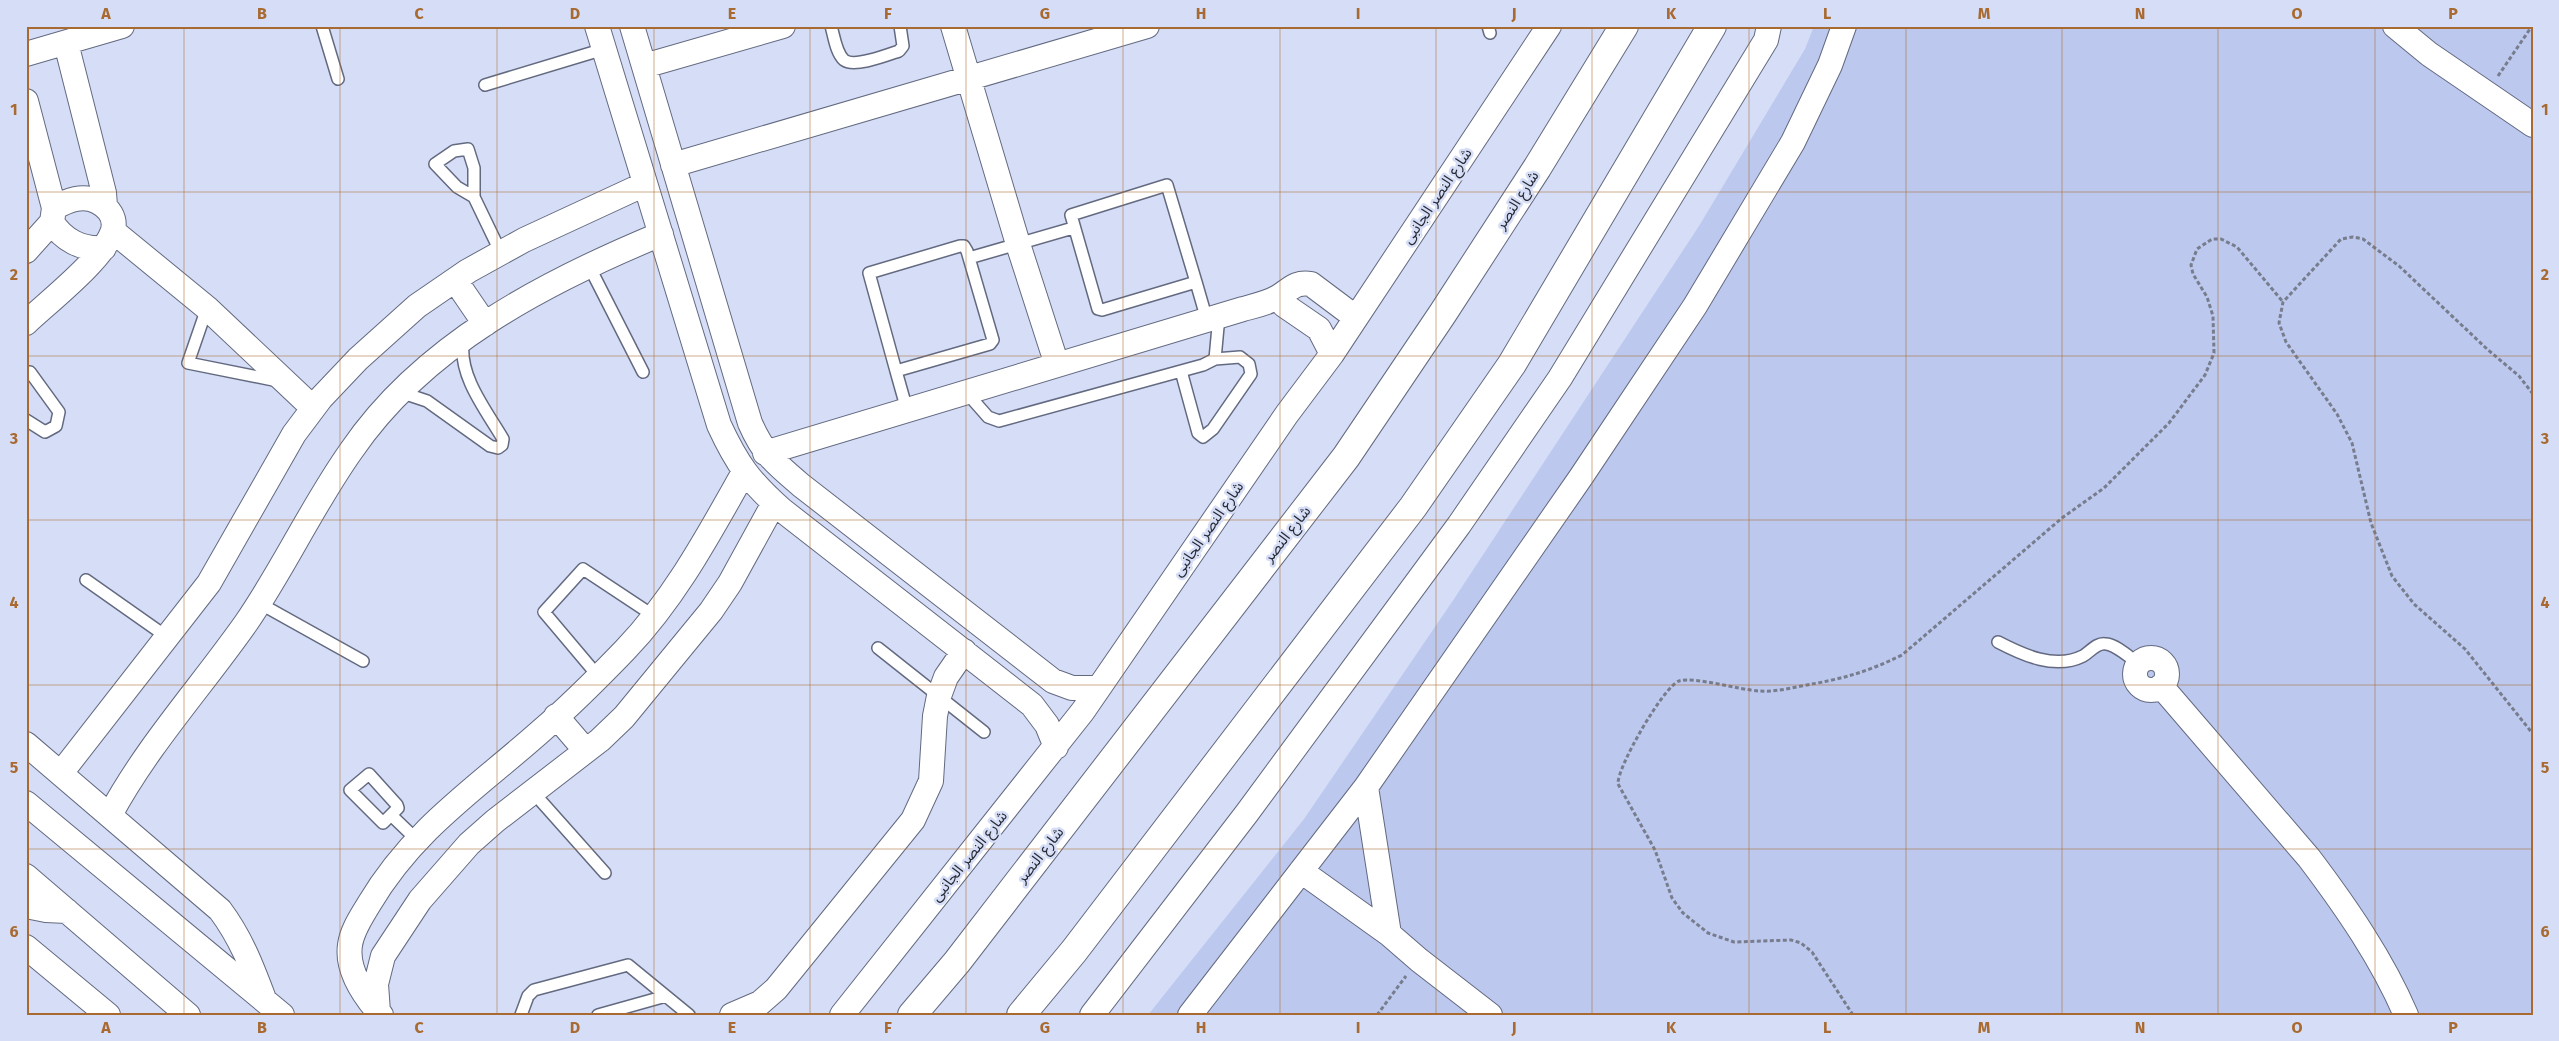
<svg xmlns="http://www.w3.org/2000/svg" width="2559" height="1041" font-family="'Fira Sans','Noto Sans Arabic',sans-serif">
  <rect width="100%" height="100%" fill="#d6def7"/>
  <path fill="#bcc8ee" d="M1814,26H2533V1015H1148L1304,819L1454,599L1699,226L1805,49Z"/>
  <g fill="none" stroke-linecap="round" stroke-linejoin="round">
    <g stroke="#636a80" stroke-width="14">
      <path id="lane" d="M322,26L338,79
        M831,26C834,36 836,53 844,60C854,68 887,55 899,51L903,46L900,26
        M1488,26L1490,33
        M485,85L604,49
        M1167,185L1196,282L1102,310L1098,309L1071,215Z
        M474,197L457,187L435,164L454,151L468,149L474,168V197L501,253
        M960,246H964L967,251L993,340L990,344L896,371L869,273Z
        M969,258L1073,228
        M589,266L643,372
        M1196,282L1207,320
        M207,308L188,363L278,381
        M896,371L907,410
        M1181,371L1198,433L1203,437L1213,429L1251,374L1249,364L1240,357L1215,359
        M26,372H30L59,412L56,426L45,432L26,420
        M400,392L427,401L490,446L498,448L502,445L503,439C486,410 459,377 463,342
        M966,392L988,417L999,421L1203,365L1215,359L1219,316
        M86,580L167,637
        M259,603L363,661
        M1998,642C2023,655 2055,670 2083,656C2090,652 2097,642 2106,644C2117,645 2130,658 2139,664
        M878,648L984,732
        M598,676L544,612L583,569L654,616
        M369,774L397,805L398,808L383,823L350,790Z
        M532,791L605,873
        M391,815L417,840
        M521,1015L528,996L534,990L628,965L689,1015
        M598,1015L666,996"/>
    </g>
    <g stroke="#636a80" stroke-width="26">
      <path id="street" d="M597,26L719,425C737,464 750,482 782,510L1032,705L1047,725L1056,747
        M632,26L750,423C764,455 776,464 802,486L1053,681L1072,688H1098
        M953,26L1018,244L1057,365
        M2395,26L2429,54L2533,125
        M66,43L104,193L105,206
        M26,54L122,26
        M644,66L783,26
        M26,101L54,208L52,222L26,251
        M673,165L1147,26
        M52,222C63,240 82,250 104,248
        M113,231L207,308L313,408
        M455,280L485,324
        M1278,297L1284,305L1319,329L1332,354
        M26,323C48,302 105,258 113,230C116,218 109,208 98,202C83,194 68,200 54,208
        M765,453L1243,309C1254,306 1268,303 1278,297C1290,290 1295,281 1311,284L1355,317
        M2135 674a16 16 0 1 1 32 0a16 16 0 1 1-32 0Z
        M2161,686L2309,858C2346,907 2382,959 2406,1015
        M556,716L586,751
        M26,744L220,910C241,938 252,967 264,999
        M61,773L209,583L294,434L321,398L358,359L417,306L468,271L524,240L645,184
        M1366,787L1389,934
        M26,803L282,1015
        M110,815C147,746 201,687 246,623C284,568 312,506 351,451C423,345 545,282 661,234
        M1301,871L1389,934L1419,960L1490,1015
        M26,876L188,1015
        M26,906L46,910L67,911
        M26,947L108,1015
        M378,1012L376,984L383,956L420,900L469,844L495,821L600,740L624,717L711,611L730,583L774,503
        M381,1015C365,997 346,971 350,945C352,930 362,916 369,904C414,828 477,788 541,731C570,706 598,678 625,650C675,598 709,534 744,472
        M732,1015L760,1003L776,989L913,820L931,781L935,716L939,696L946,677L964,651
        M842,1015L1083,711L1287,414L1332,354L1549,26
        M1092,1015L1247,813L1459,525L1560,378L1766,40L1769,26
        M1190,1015L1366,787L1581,477L1695,306L1793,142L1830,65L1844,26"/>
    </g>
    <g stroke="#636a80" stroke-width="30">
      <path id="primary" d="M912,1015L957,962L1346,457L1443,313L1537,168L1624,26
        M1021,1015L1074,951L1413,507L1512,364L1712,26"/>
    </g>
    <path stroke="#777d8d" stroke-width="3" stroke-dasharray="4 2.5" stroke-linecap="butt" d="M2498,76L2532,26
      M2533,394L2519,376L2487,349L2399,266L2363,239L2353,237L2341,239L2283,302L2279,323L2286,342L2337,414L2352,443L2371,523L2392,576L2414,604L2465,649L2533,734
      M1377,1015L1406,976
      M1853,1015L1812,952L1801,943L1791,940L1734,942L1708,933L1683,913L1672,898L1655,850L1618,784C1617,767 1664,686 1679,681C1693,676 1740,690 1759,691C1773,692 1787,689 1801,686C1842,679 1865,673 1902,655L2062,518L2104,488L2169,423L2205,375L2214,353L2213,316L2207,297L2193,274L2191,265L2197,249L2212,239H2221L2237,247L2283,302"/>
    <use href="#lane" stroke="#fff" stroke-width="11"/>
    <use href="#street" stroke="#fff" stroke-width="24"/>
    <use href="#primary" stroke="#fff" stroke-width="28"/>
  </g>
  <path fill="none" stroke="#a86a30" stroke-width="1" stroke-opacity="0.55" d="M184,26V1015M340,26V1015M497,26V1015M654,26V1015M810,26V1015M966,26V1015M1123,26V1015M1280,26V1015M1436,26V1015M1592,26V1015M1749,26V1015M1906,26V1015M2062,26V1015M2218,26V1015M2375,26V1015M26,192H2533M26,356H2533M26,520H2533M26,685H2533M26,849H2533"/>
  <g text-anchor="middle" stroke-width="5" stroke-linejoin="round" paint-order="stroke">
    <g font-size="15" fill="#272a33" stroke="#d6def7">
      <text transform="translate(1437 196) rotate(-56)" y="5">شارع النصر الجانبى</text>
      <text transform="translate(1517 200) rotate(-57)" y="5">شارع النصر</text>
      <text transform="translate(1208 529) rotate(-55)" y="5">شارع النصر الجانبى</text>
      <text transform="translate(1287 534) rotate(-52)" y="5">شارع النصر</text>
      <text transform="translate(1040 855) rotate(-52)" y="5">شارع النصر</text>
      <text transform="translate(969 856) rotate(-51)" y="5">شارع النصر الجانبى</text>
    </g>
  </g>
  <rect width="2559" height="1041" fill="none" stroke="#d6def7" stroke-width="55"/>
  <rect x="28" y="28" width="2504" height="986" fill="none" stroke="#a86a30" stroke-width="2"/>
  <g font-size="16" text-anchor="middle" font-weight="bold" fill="#a86a30">
    <text x="106" y="19">A</text>
    <text x="262" y="19">B</text>
    <text x="419" y="19">C</text>
    <text x="575" y="19">D</text>
    <text x="732" y="19">E</text>
    <text x="888" y="19">F</text>
    <text x="1045" y="19">G</text>
    <text x="1201" y="19">H</text>
    <text x="1358" y="19">I</text>
    <text x="1514" y="19">J</text>
    <text x="1671" y="19">K</text>
    <text x="1827" y="19">L</text>
    <text x="1984" y="19">M</text>
    <text x="2140" y="19">N</text>
    <text x="2297" y="19">O</text>
    <text x="2453" y="19">P</text>
    <text x="14" y="115">1</text>
    <text x="2545" y="115">1</text>
    <text x="14" y="280">2</text>
    <text x="2545" y="280">2</text>
    <text x="14" y="444">3</text>
    <text x="2545" y="444">3</text>
    <text x="14" y="608">4</text>
    <text x="2545" y="608">4</text>
    <text x="14" y="773">5</text>
    <text x="2545" y="773">5</text>
    <text x="14" y="937">6</text>
    <text x="2545" y="937">6</text>
    <text x="106" y="1033">A</text>
    <text x="262" y="1033">B</text>
    <text x="419" y="1033">C</text>
    <text x="575" y="1033">D</text>
    <text x="732" y="1033">E</text>
    <text x="888" y="1033">F</text>
    <text x="1045" y="1033">G</text>
    <text x="1201" y="1033">H</text>
    <text x="1358" y="1033">I</text>
    <text x="1514" y="1033">J</text>
    <text x="1671" y="1033">K</text>
    <text x="1827" y="1033">L</text>
    <text x="1984" y="1033">M</text>
    <text x="2140" y="1033">N</text>
    <text x="2297" y="1033">O</text>
    <text x="2453" y="1033">P</text>
  </g>
</svg>
